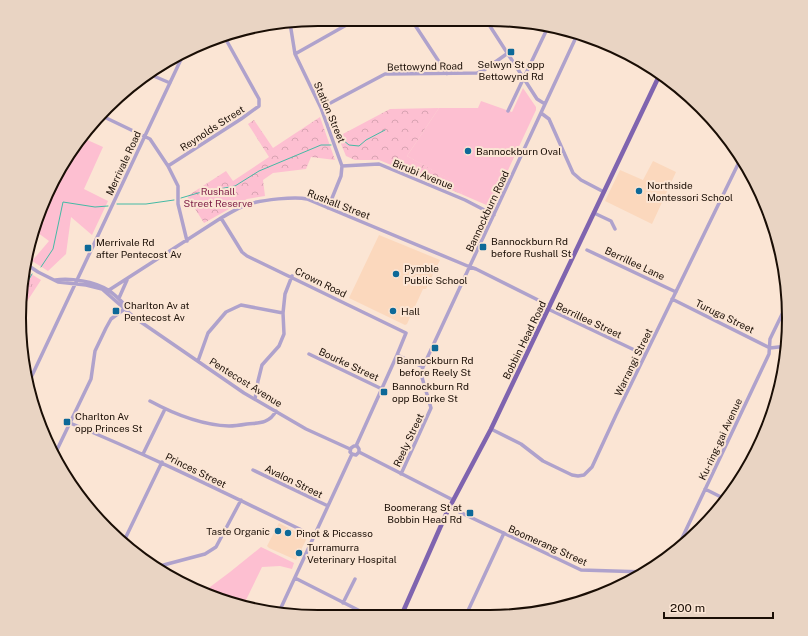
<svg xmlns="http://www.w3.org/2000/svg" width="808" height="636" font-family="'Public Sans',sans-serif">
  <defs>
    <pattern id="grass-tufts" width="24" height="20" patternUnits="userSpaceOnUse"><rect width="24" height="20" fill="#fdbfd1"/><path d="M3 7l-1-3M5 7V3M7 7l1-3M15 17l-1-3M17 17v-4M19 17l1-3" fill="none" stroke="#d8a3b2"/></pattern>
    <pattern id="forest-crowns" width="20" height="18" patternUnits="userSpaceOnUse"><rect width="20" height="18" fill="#fdbfd1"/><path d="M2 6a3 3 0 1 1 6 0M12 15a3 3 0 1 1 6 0" fill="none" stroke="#d8a3b2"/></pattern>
  </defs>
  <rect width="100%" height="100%" fill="#fbe5d4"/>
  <path fill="#fbd8bd" d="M653,161L676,172L652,224L605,201L620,170L643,180Z
    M379,235L440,260L426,289H423L407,324L405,325L349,298Z
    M279,523L306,537V540L296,560L269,548L267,546Z"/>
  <path fill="url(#grass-tufts)" d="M28,272L41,280L26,303L19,318L25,275Z"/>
  <path fill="url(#forest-crowns)" d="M439,108L407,156L464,187L461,194L379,160H355L346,156L339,139L341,135L390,109Z
    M320,117L335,160L311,157L306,169L273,173L263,180L265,196L247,199L204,223L192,204L190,205L186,202L189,195L226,171L233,181L269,157L248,124L254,120L273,148Z"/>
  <path fill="#fdbfd1" d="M523,88L536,107V110L491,207L461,194L463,187L407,156L439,108H478L481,101L512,112Z
    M83,138L103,147L84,189L108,201L92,235L71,217L66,254L48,271L32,261L49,241L34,230L59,168Z
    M261,547L294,563L292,569L280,566L262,567L246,600L212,592L207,595L202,593L230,572Z"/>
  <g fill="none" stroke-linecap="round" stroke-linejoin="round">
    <path stroke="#44baa5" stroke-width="1" d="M343,140L349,145L359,146L366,140L385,130
      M181,198L198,193L235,186L259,171L321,145H331
      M117,204H146L174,200
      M41,267L53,249L63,202L95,207L108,206
      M22,292L32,274"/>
    <path stroke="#afa2cc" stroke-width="3.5" d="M411,19L447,74
      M486,20L537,99L545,104
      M290,23L295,54L321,108L342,166L341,176L328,208
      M295,54L357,19
      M149,74L170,83
      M321,108L385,74L477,73L484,70L508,53
      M508,111L548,27
      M541,113L549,119L573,173L581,180L604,192
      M100,115L150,139L168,166L178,186V204L187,241
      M168,166L241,119L259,106V99L224,36
      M342,166L379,164L465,200L494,215
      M594,213L611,221L615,229
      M221,218L242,252L247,256L406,333L397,355L356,446
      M587,250L676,292
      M26,264L38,272L58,282L86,285L102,289L135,318L244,393L306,429L350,449
      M55,280C71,278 94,281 108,290C116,295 122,302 129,309
      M106,292L221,218C230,213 239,207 249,204C262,200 295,196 307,199L470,267L476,269L550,306
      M119,298L127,280
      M672,299L770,348
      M548,309L645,355
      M770,348L787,346
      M309,354L382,389
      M397,355L423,367
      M198,361L208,333L226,312L241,305L283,313
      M28,384L184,53
      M255,399L258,381L262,365L279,346L284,334L283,313L285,294L292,276
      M150,401C174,414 201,425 229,426C235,426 241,425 247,424C259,423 270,423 276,411
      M70,423C153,457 233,497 314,536
      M491,429L521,444L543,461L572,475L578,476L584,475L592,467L616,415L741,158
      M359,452V449L357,446H354L351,448L350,452L352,454L356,455L359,452L453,500
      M143,454L165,409
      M54,456L91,379L95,351L106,328L111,319L127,307
      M253,470L328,506
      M401,474L431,408L421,374L423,367L578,33
      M705,489L727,500
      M449,507L581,570L646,572
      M123,543L162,462
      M676,551L769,354L770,339L787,304
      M156,567L205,554L216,547L241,500
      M295,578L364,613
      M343,603L355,579
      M279,612L352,454
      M466,615L504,533"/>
    <path stroke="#7f64af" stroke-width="4.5" d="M402,614L447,512L491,429L660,74"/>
  </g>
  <g fill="#0d6998" stroke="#fbe5d4" stroke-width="1.5">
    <rect x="507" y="48" width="8" height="8" rx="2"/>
    <circle cx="468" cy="151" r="4"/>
    <circle cx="639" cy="191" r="4"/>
    <rect x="479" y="243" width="8" height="8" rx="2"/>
    <rect x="84" y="244" width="8" height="8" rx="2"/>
    <circle cx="396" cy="274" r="4"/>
    <rect x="112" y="307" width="8" height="8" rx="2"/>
    <circle cx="393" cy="311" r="4"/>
    <rect x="431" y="344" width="8" height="8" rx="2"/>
    <rect x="380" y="388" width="8" height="8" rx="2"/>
    <rect x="63" y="418" width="8" height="8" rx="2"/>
    <rect x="466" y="509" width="8" height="8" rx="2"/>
    <circle cx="278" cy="531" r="4"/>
    <circle cx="288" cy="533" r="4"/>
    <circle cx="299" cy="553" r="4"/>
  </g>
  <g text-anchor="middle" stroke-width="4" stroke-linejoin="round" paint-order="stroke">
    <g font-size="10" fill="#1a0e05" stroke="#fbe5d4" text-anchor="start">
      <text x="511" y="68" text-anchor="middle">Selwyn St opp<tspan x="511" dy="12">Bettowynd Rd</tspan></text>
      <text x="476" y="155">Bannockburn Oval</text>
      <text x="647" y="189">Northside<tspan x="647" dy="12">Montessori School</tspan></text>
      <text x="491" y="245">Bannockburn Rd<tspan x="491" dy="12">before Rushall St</tspan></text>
      <text x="96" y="246">Merrivale Rd<tspan x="96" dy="12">after Pentecost Av</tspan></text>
      <text x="404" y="272">Pymble<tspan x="404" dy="12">Public School</tspan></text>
      <text x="124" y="309">Charlton Av at<tspan x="124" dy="12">Pentecost Av</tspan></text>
      <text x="401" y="315">Hall</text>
      <text x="435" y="364" text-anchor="middle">Bannockburn Rd<tspan x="435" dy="12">before Reely St</tspan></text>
      <text x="392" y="390">Bannockburn Rd<tspan x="392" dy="12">opp Bourke St</tspan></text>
      <text x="75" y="420">Charlton Av<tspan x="75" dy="12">opp Princes St</tspan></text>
      <text x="462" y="511" text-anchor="end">Boomerang St at<tspan x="462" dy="12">Bobbin Head Rd</tspan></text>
      <text x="270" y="535" text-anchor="end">Taste Organic</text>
      <text x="296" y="537">Pinot &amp; Piccasso</text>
      <text x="307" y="551">Turramurra<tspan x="307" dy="12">Veterinary Hospital</tspan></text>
    </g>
    <g font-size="10" fill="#1a0e05" stroke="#fbe5d4">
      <text transform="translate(425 66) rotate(-1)" y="4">Bettowynd Road</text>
      <text transform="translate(330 112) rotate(67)" y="4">Station Street</text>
      <text transform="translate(212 128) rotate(-33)" y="4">Reynolds Street</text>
      <text transform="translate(123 163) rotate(-65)" y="4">Merrivale Road</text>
      <text transform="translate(423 174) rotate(22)" y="4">Birubi Avenue</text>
      <text transform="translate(339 204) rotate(21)" y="4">Rushall Street</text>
      <text transform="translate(487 211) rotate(-65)" y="4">Bannockburn Road</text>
      <text transform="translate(635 263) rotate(25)" y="4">Berrillee Lane</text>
      <text transform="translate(321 282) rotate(26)" y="4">Crown Road</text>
      <text transform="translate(725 316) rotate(26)" y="4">Turuga Street</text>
      <text transform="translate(589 320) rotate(25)" y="4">Berrillee Street</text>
      <text transform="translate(524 340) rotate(-64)" y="4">Bobbin Head Road</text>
      <text transform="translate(633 362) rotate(-64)" y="4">Warrangi Street</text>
      <text transform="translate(349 364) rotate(25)" y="4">Bourke Street</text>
      <text transform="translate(246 382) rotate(32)" y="4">Pentecost Avenue</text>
      <text transform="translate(720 439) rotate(-65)" y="4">Ku-ring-gai Avenue</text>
      <text transform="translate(408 440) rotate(-65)" y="4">Reely Street</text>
      <text transform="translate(196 470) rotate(26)" y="4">Princes Street</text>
      <text transform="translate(294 481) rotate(26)" y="4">Avalon Street</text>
      <text transform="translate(548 545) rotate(24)" y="4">Boomerang Street</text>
    </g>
    <g font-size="10" fill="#7d1e46" stroke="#fbe5d4">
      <text x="218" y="195">Rushall<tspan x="218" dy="12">Street Reserve</tspan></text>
    </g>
  </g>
  <path d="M0 0H808V636H0ZM318 26H490A292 292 0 0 1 782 318V318A292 292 0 0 1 490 610H318A292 292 0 0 1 26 318V318A292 292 0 0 1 318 26Z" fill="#e9d4c3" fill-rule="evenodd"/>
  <path fill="none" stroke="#1a0e05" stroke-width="2" d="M318 26H490A292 292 0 0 1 782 318V318A292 292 0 0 1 490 610H318A292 292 0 0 1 26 318V318A292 292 0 0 1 318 26Z"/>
  <path d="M664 612v6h109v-6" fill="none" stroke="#1a0e05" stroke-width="2"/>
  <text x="670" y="612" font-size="12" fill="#1a0e05" stroke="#fbe5d4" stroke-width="3" paint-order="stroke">200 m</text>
</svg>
